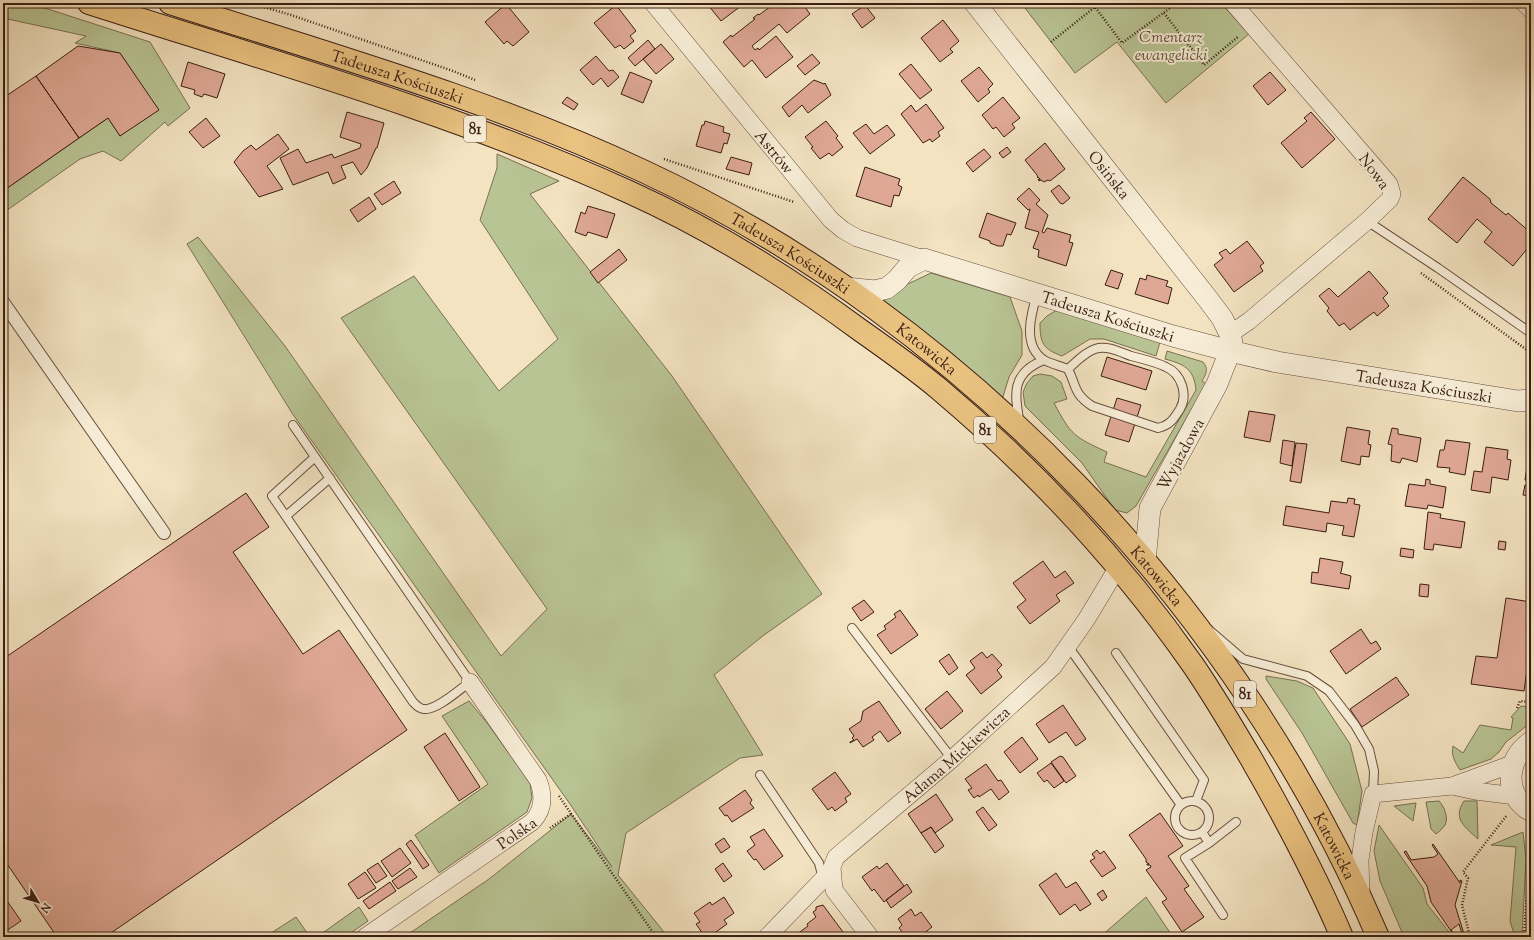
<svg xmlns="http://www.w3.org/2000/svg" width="1534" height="940" font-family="'Sorts Mill Goudy',serif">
  <rect width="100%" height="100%" fill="#f3e3c1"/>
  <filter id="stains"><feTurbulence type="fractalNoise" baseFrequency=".005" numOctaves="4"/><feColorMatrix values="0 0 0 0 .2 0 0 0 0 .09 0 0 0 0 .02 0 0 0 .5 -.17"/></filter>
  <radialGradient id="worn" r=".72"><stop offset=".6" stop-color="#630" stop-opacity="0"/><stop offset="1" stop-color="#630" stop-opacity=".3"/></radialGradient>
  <path fill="#b9c494" stroke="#7a7053" d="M3,3H21L48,9L150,42L190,108L168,126L165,122L121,161L103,151L80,159L3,213V191L108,118L120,136L157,109L120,53L75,43L86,36L3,18Z
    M1031,3H1221L1249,34L1166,103L1117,42L1075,73L1025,8Z
    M497,154L559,181L530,194L672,376L822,594L764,635L714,675L763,755L740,758L626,833L618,875L668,937H404L489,879L571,814L612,867L570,804L292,413L187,244L198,237L285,346L501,656L547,609L341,318L414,276L499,391L558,339L480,220L497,168Z
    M931,273L1010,297L1022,331V355L1009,377L1002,400L876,299Z
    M1057,310L1160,342L1156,356L1104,339H1090L1062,356C1043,349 1040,343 1040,323L1047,316Z
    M1167,351L1203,362C1209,369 1206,374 1202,381L1206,384L1136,506L1127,513L1115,510L1082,463L1025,406L1023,392L1027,383L1033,376L1040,374L1052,376L1061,382L1067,399L1054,403C1071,435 1074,437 1107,452L1104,462L1146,477L1196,390C1194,368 1183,364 1165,359Z
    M1266,676L1297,681L1313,688L1350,744L1362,791L1357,825L1353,823L1302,733L1266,679Z
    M469,701L488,724L530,783L532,798L527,812L439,873L415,835L488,784L442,716Z
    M1521,706L1531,707V719L1529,724L1506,742L1499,752L1491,759L1460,770C1455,762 1451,756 1453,746L1463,753L1480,725L1511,730L1513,718L1511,717Z
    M1439,801C1444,806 1449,818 1445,825C1443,828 1439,832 1436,834L1431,829L1426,802Z
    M1464,801H1477L1478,839C1465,827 1452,819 1464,801Z
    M1416,803L1413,821L1394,806Z
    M1379,825L1423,888L1427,904L1453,937H1404L1380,881L1374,851Z
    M1523,832L1526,859L1522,937H1515L1510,921L1516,847L1491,845Z
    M1146,897L1173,937H1100Z
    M359,907L368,921L345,937H317Z
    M296,917L310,937H265Z"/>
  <path fill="#dfa895" stroke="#3a1d12" d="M711,3H739L741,6L721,21L708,5Z
    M775,3H802L810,14L787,33L779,24L752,46L755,50L758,48L759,50L776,36L793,57L766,78L752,60L744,67L723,42L731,35L732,37L755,19L753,18L758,14L759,15Z
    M506,4L529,32L513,46L507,41L504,44L485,22Z
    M616,5L636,31L630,36L634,41L624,49L620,45L615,48L594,23Z
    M865,5L875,18L862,28L852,14Z
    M943,20L959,41L950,49L953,52L940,62L921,38Z
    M648,40L655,49L635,66L628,58Z
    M661,44L674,59L656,74L643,59Z
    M78,46L120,53L159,110L120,136L108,118L79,138L36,76Z
    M812,54L820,63L805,75L797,66Z
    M596,56L609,71L613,70L619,77L608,87L601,78L593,85L580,70Z
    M188,62L225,74L217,98L204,94L202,97L194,94L195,90L181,86Z
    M911,64L932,90L920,99L899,74Z
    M979,67L993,84L988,89L990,92L978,102L961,81Z
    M630,72L652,81L643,103L621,94Z
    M1270,72L1286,90L1268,105L1253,86Z
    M36,76L79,138L3,191V98Z
    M814,80L824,84L825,83L831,95L808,113L802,105L789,117L782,107Z
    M567,97L578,104L574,110L562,103Z
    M1003,97L1020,118L1012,124L1015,128L1004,137L996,127L993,129L982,115Z
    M926,104L944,128L938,132L940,136L932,142L930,139L923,143L901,114L911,105L916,112Z
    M347,112L384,123L377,148H376L367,168L361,175L353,162L341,166L346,178L333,184L328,172L293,185L280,158L298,149L306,163L332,154L334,158L360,148L361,144L340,137Z
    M1311,112L1335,139L1302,168L1281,143L1307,121L1304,118Z
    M206,118L220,136L203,148L189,132Z
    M705,121L724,127L723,132L730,134L727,144L724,143L721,153L696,146L702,125H704Z
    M826,121L838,136L836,138L843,147L832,156L829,153L820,159L811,148L813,147L805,137Z
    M866,124L874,134L887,125L895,135L870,154L853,133Z
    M278,134L289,149L267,166L283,189L259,197L234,162L243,151L251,145L256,150Z
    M1045,143L1065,169L1050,181L1048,180L1044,182L1041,180L1039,181L1038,179L1040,180V179L1038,177V178L1037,175L1025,160Z
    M1007,147L1011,152L1003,158L999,153Z
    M984,149L991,157L973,172L966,163Z
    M731,157L752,163L749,175L726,169Z
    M865,167L900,179L898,185L902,187L899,196L894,195L891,207L856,196Z
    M1463,177L1490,199L1491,203L1506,215L1508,213L1531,233V244L1513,266L1484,242L1492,232L1477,219L1457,243L1428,219Z
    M394,181L401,193L382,205L374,194Z
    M1059,185L1070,198L1063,204L1060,203L1051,191Z
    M1029,188L1040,200L1036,204L1048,215L1042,232L1044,233L1047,228L1071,235L1069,242L1073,243L1066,266L1038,257L1039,250L1033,248L1039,232L1025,228L1030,209L1028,210L1017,199Z
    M369,197L376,209L358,222L350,210Z
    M588,206L615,214L607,238L588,232L586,236L575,232L581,212L585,214Z
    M987,213L1016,223L1011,235L1007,234L1003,246H998L990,243V241L979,237Z
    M1247,241L1264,263L1260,266L1263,271L1234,292L1214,265L1223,258L1219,253L1226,249L1230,254Z
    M619,249L627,260L598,283L590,272Z
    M1111,270L1123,274L1118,289L1105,285Z
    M1369,271L1388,293L1383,298L1389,306L1377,316L1374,312L1350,330L1344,323L1339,326L1327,311L1329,308L1319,296L1329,288L1338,297Z
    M1147,275L1168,281L1166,286L1172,288L1168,304L1135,294L1140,278L1146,280Z
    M1107,357L1152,371L1146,390L1101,376Z
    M1117,398L1141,405L1129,442L1105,435Z
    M1249,411L1275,415L1270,442L1244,437Z
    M1347,427L1370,431L1368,444L1371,445L1369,457L1361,456L1360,465L1341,461Z
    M1392,428L1398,429V434L1421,438L1417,462L1402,458L1400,463L1391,461L1392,445L1388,444Z
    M1283,440L1295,442L1292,466L1280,463Z
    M1446,440L1470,443L1465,475L1449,472L1450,468L1437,467L1440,450H1444Z
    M1296,443L1307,444L1301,483L1290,481Z
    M1486,447L1508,450L1507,459L1511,460L1508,480L1492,477L1490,493L1471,490L1474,471L1482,472Z
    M1529,453H1531V481L1525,480Z
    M1426,479L1430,480V484L1446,487L1443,508L1428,505L1427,509L1405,506L1409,484L1425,486Z
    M1525,485L1531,486V496L1523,495Z
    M246,493L269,527L233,552L303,654L339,630L407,730L105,937H57L3,858V659Z
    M1348,498L1355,499L1354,504L1360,505L1354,537L1342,535L1344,526L1327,523L1326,532L1283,525L1286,506L1329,513L1331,501L1347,503Z
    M1428,512L1441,514L1440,518L1465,522L1461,548L1434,544L1433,550L1424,549Z
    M1499,541L1506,542L1505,550L1498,549Z
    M1401,548L1414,550L1413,558L1400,556Z
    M1320,558L1343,562L1341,572L1340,573L1351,576L1349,589L1311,583L1312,572L1318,573Z
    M1043,561L1055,578L1065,571L1074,583L1056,595L1060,601L1030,624L1017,607L1026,600L1013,583Z
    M1420,584L1429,585L1428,597L1419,596Z
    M1506,598L1531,602V643L1524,691L1471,684L1476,656L1497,658Z
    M864,600L874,612L861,621L852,608Z
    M900,610L918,635L891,654L877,635L886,629L884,626L896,617L894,614Z
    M1361,629L1371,644L1376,641L1381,649L1346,674L1330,651Z
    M982,652L987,658L992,654L1002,665L997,670L1002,677L981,694L966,675L975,668L970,661Z
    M949,654L958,668L949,675L939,661Z
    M1396,677L1409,695L1362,727L1350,709Z
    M947,691L963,711L941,729L925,709Z
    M879,701L901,733L888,742L880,731L872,737L874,740L863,747L857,739L850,743V742L854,740L852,738L854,736L849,729L861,721L863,711Z
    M1063,705L1086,739L1076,746L1066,732L1049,743L1036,724Z
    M445,733L480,787L459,801L424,747Z
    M1022,737L1038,759L1020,773L1004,752Z
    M1060,756L1063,757L1076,776L1066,783L1051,762Z
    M1051,763L1064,781L1054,788L1047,780L1044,782L1037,773Z
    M986,764L998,781L1001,780L1009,792L999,800L991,789L979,797L978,795L974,798L968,790L972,788L965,779Z
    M835,772L851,794L845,798L847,802L835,811L832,807L828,810L812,789Z
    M745,790L752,800L750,803L754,808L732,822L727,815L725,816L719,808Z
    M936,794L953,820L935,833L931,827L921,833L908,814Z
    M983,807L997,825L989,831L976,812Z
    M1160,813L1183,846L1168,856L1189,886L1184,889L1204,917L1182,932L1162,902L1167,899L1146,870L1151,867L1150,865H1147V864H1149L1146,862V859L1129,835Z
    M931,827L944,846L935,853L921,833Z
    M764,829L783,856L764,870L756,859L754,860L747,851L755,845L750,837Z
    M724,838L730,847L721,853L715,844Z
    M411,840L429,865L423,869L406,844Z
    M1433,844L1460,883V880L1462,881L1455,905L1465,937H1463L1459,924L1451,930L1456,937H1455L1431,902L1427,886L1404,852L1406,851L1411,860L1434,857L1438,854L1432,845Z
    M400,848L411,863L392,877L381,861Z
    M1097,850L1100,854L1104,851L1116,868L1102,877L1090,861L1095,858L1092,854Z
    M378,863L387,876L376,883L367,870Z
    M723,863L732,876L724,882L715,869Z
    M887,863L904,886L884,902L874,889L872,891L862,877L877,866L879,869Z
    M410,868L417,877L398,889L392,881Z
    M365,872L376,888L358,899L348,884Z
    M1056,873L1066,888L1076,882L1091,904L1080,911L1075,904L1060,915L1039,885Z
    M390,882L396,891L369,909L363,901Z
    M907,884L912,892L891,908L886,900Z
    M1103,890L1107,897L1102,901L1097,894Z
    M3,895L21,921L3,933Z
    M724,897L734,913L724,920L727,924L709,937H705L696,924L700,922L694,913L710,902L712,905Z
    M823,905L843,932L842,935L837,937H793L808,926L807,924L816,917L813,912L816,910V907Z
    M911,909L915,916L921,912L932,927L923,934L924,937H906L899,928L902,925L898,919Z"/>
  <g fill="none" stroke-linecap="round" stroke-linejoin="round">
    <g stroke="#684e3e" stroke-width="10">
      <path id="service" d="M1367,221L1438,268L1531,333
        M1037,294C1031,314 1022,346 1044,360C1051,364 1061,366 1068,369C1077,387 1073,393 1092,406L1158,428C1170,425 1173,420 1180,409C1188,395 1182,374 1166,367C1156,362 1143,359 1131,356C1120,352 1107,345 1095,349C1085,352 1076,362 1068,369
        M1020,424C1014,394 1011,373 1044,360
        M293,425L470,682C460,689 436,711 424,709C419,709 416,705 413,702L272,496L315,457
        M286,516L330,478
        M852,628L952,759
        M1208,629L1243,659L1307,676L1329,691L1355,725L1369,749L1374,771L1373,794
        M1068,646L1181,805
        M1116,653L1204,780L1196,801
        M760,775L819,863L823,879
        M1175 818a17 17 0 1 1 34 0a17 17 0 1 1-34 0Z
        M1202,832L1209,843L1236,822
        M1209,843L1185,858L1223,915"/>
    </g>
    <g stroke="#684e3e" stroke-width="14">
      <path id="pedestrian" d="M3,302L164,533"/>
    </g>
    <g stroke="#684e3e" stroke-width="18">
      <g id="minor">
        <path id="s1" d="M653,3L831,220L843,230L857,238L924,259"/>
        <path d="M1524,3L1531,10"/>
        <path d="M1230,334L1249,321L1367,221L1390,199L1392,194L1389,184L1233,3"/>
        <path d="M1452,786L1475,791L1516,796"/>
        <path d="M1361,898L1360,860L1364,832L1373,794L1452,786L1512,764"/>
        <path id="s2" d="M365,937L532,822C544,810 544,795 538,780L470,682"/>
        <path d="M767,937L823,879L832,874"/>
        <path id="s3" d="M870,937L834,890L832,867L836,857L952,759L1053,667L1086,620L1118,567"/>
      </g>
    </g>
    <g stroke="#684e3e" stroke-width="22">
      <g id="tertiary">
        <path id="s4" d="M975,3L1207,298L1222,318L1230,334L1232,343L1230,351L1217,384L1150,508L1145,561"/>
        <path id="s5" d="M846,288L875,291L887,288L897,280L908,267L924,259L1173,336L1230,351L1277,362L1518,401L1531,400"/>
        <path d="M1531,742C1506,759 1503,795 1531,811"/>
      </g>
    </g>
    <g stroke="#3a1d12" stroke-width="24">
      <g id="primary">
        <path d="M89,3C270,61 455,113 629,192C711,229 788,277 860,330C887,349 914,368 939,389C1035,470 1121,562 1193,665C1213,694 1231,725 1249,755C1283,814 1315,874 1342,937"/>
        <path id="s6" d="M170,3C329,54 491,100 643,171C966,321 1239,610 1378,937"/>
      </g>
    </g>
    <path stroke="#3a1d12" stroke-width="2.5" stroke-dasharray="1 2" stroke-linecap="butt" d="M250,3L291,15L453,71L475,80
      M1169,3L1172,7
      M1164,13L1204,65L1239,36
      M1051,42L1095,7L1122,43L1177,3
      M664,159L794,202
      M1421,273L1531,353
      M1517,708L1520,701L1531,702
      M559,796L656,937
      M550,828L571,814
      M1470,937L1462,905L1468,878L1463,872L1507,815
      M1524,937L1530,849L1527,827"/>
    <use href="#service" stroke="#f7edd7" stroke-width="8"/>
    <use href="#pedestrian" stroke="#f7edd7" stroke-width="12"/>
    <use href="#minor" stroke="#f7edd7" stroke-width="17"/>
    <use href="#tertiary" stroke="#f7edd7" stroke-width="21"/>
    <use href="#primary" stroke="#eac280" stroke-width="22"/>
  </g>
  <g text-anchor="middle" stroke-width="4" stroke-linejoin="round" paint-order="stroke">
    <g fill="#f7edd7" stroke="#735b4d" stroke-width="1">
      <rect x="464" y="116" width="22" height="26" rx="3"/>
      <rect x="974" y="417" width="22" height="26" rx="3"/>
      <rect x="1234" y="681" width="22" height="26" rx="3"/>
    </g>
    <g font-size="15" font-weight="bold" fill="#3a1d12">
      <text x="475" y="134">81</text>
      <text x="985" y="435">81</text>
      <text x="1245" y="699">81</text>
    </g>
    <g font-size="16" font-style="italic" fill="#604f39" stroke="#f7edd7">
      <text x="1171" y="42">Cmentarz<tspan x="1171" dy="18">ewangelicki</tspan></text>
    </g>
    <g font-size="16" fill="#3a1d12" stroke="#f7edd7">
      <text dy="6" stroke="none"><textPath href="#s6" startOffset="239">Tadeusza Kościuszki</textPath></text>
      <text dy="6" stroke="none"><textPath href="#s1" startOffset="192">Astrów</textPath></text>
      <text transform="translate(1375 171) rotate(53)" y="6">Nowa</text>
      <text dy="6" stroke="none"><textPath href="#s4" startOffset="218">Osińska</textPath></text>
      <text dy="6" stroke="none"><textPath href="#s6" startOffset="671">Tadeusza Kościuszki</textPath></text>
      <text dy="6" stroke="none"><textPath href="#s5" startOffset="282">Tadeusza Kościuszki</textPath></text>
      <text dy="6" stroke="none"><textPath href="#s6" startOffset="838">Katowicka</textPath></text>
      <text dy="6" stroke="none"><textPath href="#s5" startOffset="606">Tadeusza Kościuszki</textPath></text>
      <text transform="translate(1180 454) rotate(-61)" y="6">Wyjazdowa</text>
      <text dy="6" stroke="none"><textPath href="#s6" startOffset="1162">Katowicka</textPath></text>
      <text dy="6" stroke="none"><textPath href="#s3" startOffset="251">Adama Mickiewicza</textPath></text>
      <text dy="6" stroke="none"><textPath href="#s2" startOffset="184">Polska</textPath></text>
      <text dy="6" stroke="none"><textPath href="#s6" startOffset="1486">Katowicka</textPath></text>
    </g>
  </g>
  <rect width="1534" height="940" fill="none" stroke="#f3e3c1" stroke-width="16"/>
  <rect x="4" y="4" width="1526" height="932" fill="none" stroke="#3a1d12" stroke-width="2"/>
  <rect x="8" y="8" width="1518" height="924" fill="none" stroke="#3a1d12"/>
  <g transform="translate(38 902) rotate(128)" stroke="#f7edd7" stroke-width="3" paint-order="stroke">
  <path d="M0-3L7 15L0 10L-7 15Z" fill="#3a1d12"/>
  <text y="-6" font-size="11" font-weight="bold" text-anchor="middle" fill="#3a1d12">N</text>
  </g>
  <rect width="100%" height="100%" filter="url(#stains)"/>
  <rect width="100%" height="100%" fill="url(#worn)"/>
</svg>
